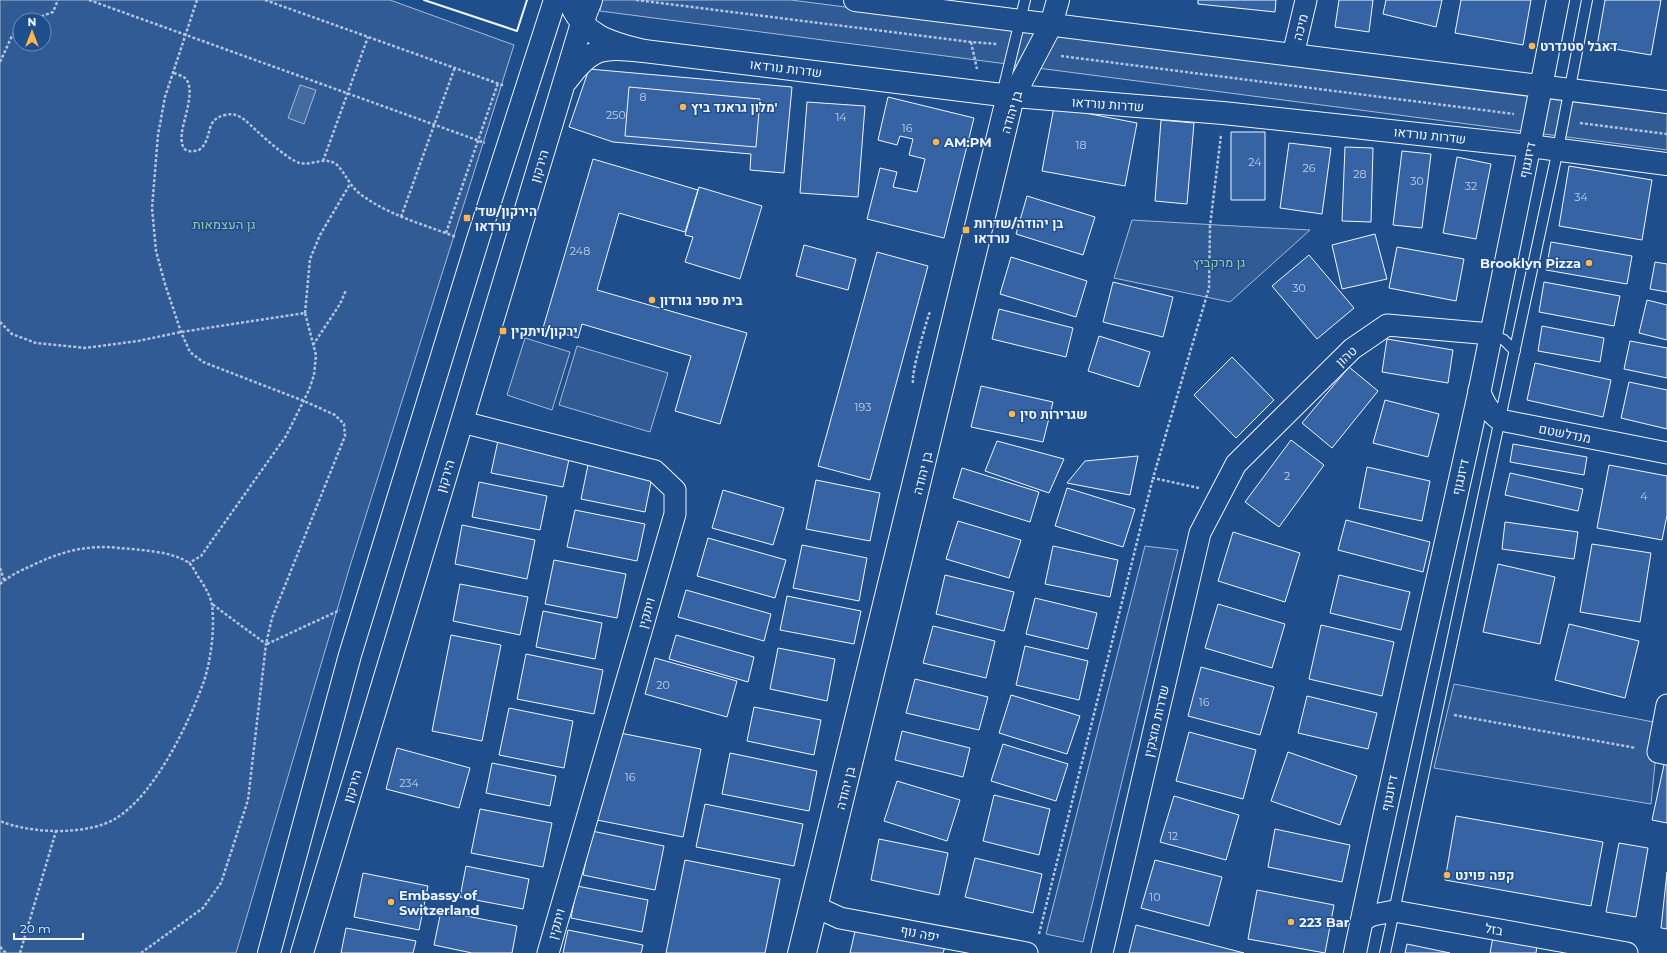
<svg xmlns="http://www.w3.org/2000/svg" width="1667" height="953" font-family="Montserrat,Heebo,sans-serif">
  <rect width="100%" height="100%" fill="#1f4e8c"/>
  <path fill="#305b95" stroke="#a8bbd7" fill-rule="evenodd" d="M0,0H390L514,45L350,566L236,953H0ZM20,20H44V44H20Z
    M602,0H791L1667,113V150L600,11Z
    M1132,220L1235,226L1310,230L1230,302L1114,278Z
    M525,338L570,352L552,410L507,395Z
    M577,346L668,373L650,432L559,405Z
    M1145,546L1178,550L1083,942L1046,934Z
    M1454,684L1659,723L1651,804L1434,768Z"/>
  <path fill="#446ba0" stroke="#a8bbd7" d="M300,85L316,90L304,124L288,118Z"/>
  <path fill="#3563a3" stroke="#f2f6ff" d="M1198,0H1276L1275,12L1198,4Z
    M1339,0H1373L1369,32L1335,27Z
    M1386,0H1442L1436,27L1383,14Z
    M1461,0H1531L1523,45L1455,33Z
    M1605,0H1661L1651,55L1597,46Z
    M589,69L792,87L784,173L750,170L751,154L613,142L569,127Z
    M629,87L760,99L756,147L625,136Z
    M888,97L974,118L944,238L867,219L880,168L897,172L893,187L917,192L925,159L909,155L913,139L900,136L897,145L878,140Z
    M807,102L865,106L858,197L800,193Z
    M1054,107L1137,123L1125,186L1042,171Z
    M1161,120L1194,123L1187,204L1155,201Z
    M1231,132H1265V200H1231Z
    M1289,143L1331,148L1322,214L1280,208Z
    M1345,147L1373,148L1371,222L1342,221Z
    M1402,151L1431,154L1422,228L1393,225Z
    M1457,157L1491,164L1476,239L1443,233Z
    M593,159L698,190L685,232L619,213L597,290L747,333L720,424L675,411L691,356L582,324L578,338L543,328Z
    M1569,166L1652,180L1642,240L1559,226Z
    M699,187L762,206L740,279L685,262L693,237L685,235Z
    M1027,196L1095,217L1083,255L1016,234Z
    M1375,234L1387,279L1342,289L1332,245Z
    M1551,242L1632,256L1627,284L1546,270Z
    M804,245L856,259L848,290L796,276Z
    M1397,247L1464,259L1456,301L1389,288Z
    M877,252L928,266L870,480L818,466Z
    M1309,255L1354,308L1317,339L1272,286Z
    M1011,257L1087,281L1076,317L1000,294Z
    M1655,262L1667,264V292L1650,289Z
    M1113,282L1173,297L1163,337L1103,322Z
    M1544,282L1620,296L1614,326L1539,312Z
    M1647,300L1667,305V340L1639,333Z
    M999,309L1073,328L1066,357L992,339Z
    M1542,326L1604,338L1600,362L1538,351Z
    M1099,336L1150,352L1139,387L1088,371Z
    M1387,339L1453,350L1448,383L1382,372Z
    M1630,341L1667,348V378L1624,369Z
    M1232,357L1274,400L1236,438L1194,395Z
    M1535,363L1611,380L1603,417L1527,400Z
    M1349,367L1378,391L1332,448L1302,423Z
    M1629,382L1667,390V429L1621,418Z
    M981,386L1053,402L1043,442L971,427Z
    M1385,400L1439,414L1428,457L1373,443Z
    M499,436L571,450L563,487L491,473Z
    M1291,440L1324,465L1279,527L1245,502Z
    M997,441L1064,459L1049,493L985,471Z
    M1513,444L1587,457L1584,475L1510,462Z
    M1138,456L1130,495L1067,483L1085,461Z
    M588,465L652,477L645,512L581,499Z
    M1609,465L1667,476V515L1662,540L1597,528Z
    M1367,467L1430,481L1422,521L1359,508Z
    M962,468L1039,492L1030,522L953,498Z
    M1510,473L1583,489L1578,511L1505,495Z
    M816,480L880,493L870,541L806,529Z
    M479,482L547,496L540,530L472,517Z
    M1067,488L1135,509L1123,547L1055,526Z
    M723,490L784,508L773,545L712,528Z
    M575,510L645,524L637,561L567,547Z
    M1346,520L1430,542L1423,572L1338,550Z
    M958,521L1021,540L1009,578L946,559Z
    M1505,522L1578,532L1574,559L1502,549Z
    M462,525L535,540L527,579L455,564Z
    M1233,532L1300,553L1285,602L1218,581Z
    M708,538L786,560L775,598L697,576Z
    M1592,544L1651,553L1640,622L1580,612Z
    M802,545L867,558L859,601L793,588Z
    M1053,546L1118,560L1110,597L1045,584Z
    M554,560L626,574L617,618L545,604Z
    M1498,564L1555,577L1540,644L1483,632Z
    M945,575L1014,592L1004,631L936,614Z
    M1339,575L1410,592L1401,630L1330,613Z
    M460,584L528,597L520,635L453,621Z
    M686,590L771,614L764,641L678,617Z
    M787,596L861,611L854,644L780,630Z
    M1035,598L1097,613L1088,649L1026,634Z
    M1218,604L1285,624L1272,668L1205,648Z
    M543,611L602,623L595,659L536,647Z
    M1569,624L1639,641L1625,698L1555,680Z
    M1321,625L1394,642L1382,696L1309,679Z
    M933,626L995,641L986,678L923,663Z
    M451,635L501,645L482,741L432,731Z
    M676,635L754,657L748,682L669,659Z
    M1025,646L1088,661L1079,700L1016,685Z
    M778,648L835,659L827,701L770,689Z
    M526,654L603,670L594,714L517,699Z
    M655,658L737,681L727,717L645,694Z
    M1201,667L1274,687L1260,735L1188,716Z
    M915,679L988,697L979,730L906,713Z
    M1011,695L1080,716L1067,754L999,733Z
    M1307,696L1377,713L1368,749L1298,733Z
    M754,707L821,720L814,755L747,741Z
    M509,708L573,721L564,768L499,755Z
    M902,731L970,748L963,777L895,760Z
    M615,732L701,749L683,837L597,820Z
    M1189,732L1256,750L1243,799L1176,781Z
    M1003,744L1068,764L1056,801L991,781Z
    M397,748L470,768L459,808L386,789Z
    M1288,752L1357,776L1340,825L1271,801Z
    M730,753L817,771L809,811L722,794Z
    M1665,760L1667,761V823L1652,820Z
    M492,763L556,776L550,806L486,793Z
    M897,781L960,800L947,841L884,821Z
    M994,795L1050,809L1039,855L983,841Z
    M1174,796L1239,815L1226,860L1160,842Z
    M705,804L803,824L794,866L696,847Z
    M480,809L552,823L543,867L471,853Z
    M1456,816L1603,842L1591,906L1445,880Z
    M1275,829L1350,845L1342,882L1268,867Z
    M592,831L664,846L655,890L583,875Z
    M879,839L948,853L939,895L871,880Z
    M1619,843L1648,848L1636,917L1606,912Z
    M975,858L1042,874L1033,913L965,897Z
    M685,860L780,879L765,953H666Z
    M1155,860L1222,877L1209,926L1141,908Z
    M466,866L529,879L523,909L460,897Z
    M1667,872V929L1661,928Z
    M363,873L428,886L419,930L354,917Z
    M577,886L648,900L642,932L571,918Z
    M1257,890L1334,905L1325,953L1248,939Z
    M441,911L517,926L512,953H472L434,945Z
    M1136,925L1244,953H1129Z
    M856,927L945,947L943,953H850Z
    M346,928L416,941L413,953H341Z
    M568,930L643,945L641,953H563Z
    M1493,937L1537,945L1536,953H1490Z
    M1407,944L1450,953H1405Z"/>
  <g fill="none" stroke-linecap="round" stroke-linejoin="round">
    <g stroke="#f2f6ff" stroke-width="12">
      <path id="service" d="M1491,334L1504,340L1515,351
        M793,953L1025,0
        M1385,953L1558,149L1587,0"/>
    </g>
    <g stroke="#f2f6ff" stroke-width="23">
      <path id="minor" d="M1293,55L1306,0
        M1479,390C1484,403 1489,412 1500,420L1667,453
        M462,422L655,471L675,490V514L548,953
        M1667,705L1658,752L1667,754
        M816,907L840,918L1027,953
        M1362,920L1373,915L1394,911L1627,953
        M1102,953L1200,533L1236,464L1352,349L1387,325L1491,334"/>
    </g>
    <g stroke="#f2f6ff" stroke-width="24">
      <path id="tertiary" d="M569,0C582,36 611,43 644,51L1002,95L1223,113L1530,146L1667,164
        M855,0L1667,102
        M805,953L1013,97L1051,25L1058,0
        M1355,953C1394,764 1439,577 1480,389C1507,259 1533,130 1558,0"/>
    </g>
    <g stroke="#f2f6ff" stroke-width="24">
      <path id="secondary" d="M567,80C593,45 604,47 644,51
        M269,953L350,655L478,239L555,0
        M302,953L582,23L591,0"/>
    </g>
    <path stroke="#b3c4dc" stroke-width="2.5" stroke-dasharray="3 2" stroke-linecap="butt" d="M89,0L485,143
      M197,0L165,97L158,135L152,208L156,251L165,284L181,332L190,352L203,362L304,401L335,415L344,424L345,436L272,618L266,644
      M265,0L505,86
      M636,0L971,42L997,44
      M32,20L53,12L58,0
      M971,42L977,69
      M1061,56L1514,114
      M0,62L12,36L20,28
      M174,73C177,74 182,76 185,78C196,88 184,118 182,132C181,141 181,153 193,151C195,151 197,151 199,150C214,139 203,120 225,115C233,113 238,115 245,120C256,130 287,160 300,163C312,166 324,156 336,164C345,172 349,185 359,193C387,215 423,224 456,237
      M1580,123L1667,134
      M323,161L368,37
      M401,217L455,67
      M446,233L498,83
      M305,313L310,259L320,235L350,184
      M0,322L12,334L36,343L85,348L138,341L181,332L305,313L316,355L314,375L309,390L286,436L201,556L189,563
      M313,345L340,304L346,290
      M913,383C911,373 925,327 929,314L931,311
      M1199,488L1153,478L1209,288L1210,226L1221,135
      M0,568L4,580
      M0,584C8,577 19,571 29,567C59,552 87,544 120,548C140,550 172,551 189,563C193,566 196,574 199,578C204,585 211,597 212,605C215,628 211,660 204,681C189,723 156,792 118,817C90,836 31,834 0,821
      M267,644L340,610
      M1454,715L1636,748
      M1039,934L1153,478
      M0,947L6,953
      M20,953L56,831
      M141,953L203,908L221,883L248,800L266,644L212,604"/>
    <use href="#service" stroke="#1f4e8c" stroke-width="10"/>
    <use href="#minor" stroke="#1f4e8c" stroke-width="21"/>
    <use href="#tertiary" stroke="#1f4e8c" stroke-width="22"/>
    <use href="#secondary" stroke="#1f4e8c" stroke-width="22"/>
    <path stroke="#f2f6ff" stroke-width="2" d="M424,0L517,31L527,0"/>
  </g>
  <g fill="#ffb74d" stroke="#1f4e8c" stroke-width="1.5">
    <circle cx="1532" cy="46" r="4"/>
    <circle cx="683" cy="107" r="4"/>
    <circle cx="936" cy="142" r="4"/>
    <rect x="463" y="214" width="8" height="8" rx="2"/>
    <rect x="962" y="226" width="8" height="8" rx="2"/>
    <circle cx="1589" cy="263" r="4"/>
    <circle cx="652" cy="300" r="4"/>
    <rect x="499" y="327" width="8" height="8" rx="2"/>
    <circle cx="1012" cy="414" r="4"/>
    <circle cx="1447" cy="875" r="4"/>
    <circle cx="391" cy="902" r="4"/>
    <circle cx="1291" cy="922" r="4"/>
  </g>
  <g text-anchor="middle" stroke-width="3" stroke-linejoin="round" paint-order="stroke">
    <g font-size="11" fill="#c3d1e8">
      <text x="643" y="101">8</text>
      <text x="616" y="119">250</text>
      <text x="841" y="121">14</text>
      <text x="907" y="132">16</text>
      <text x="1081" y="149">18</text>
      <text x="1255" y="166">24</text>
      <text x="1309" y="172">26</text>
      <text x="1360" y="178">28</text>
      <text x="1417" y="185">30</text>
      <text x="1471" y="190">32</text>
      <text x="1581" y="201">34</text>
      <text x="580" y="255">248</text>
      <text x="1299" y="292">30</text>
      <text x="863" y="411">193</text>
      <text x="1287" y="480">2</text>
      <text x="1644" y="500">4</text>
      <text x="663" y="689">20</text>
      <text x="1204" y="706">16</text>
      <text x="630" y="781">16</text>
      <text x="409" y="787">234</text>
      <text x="1173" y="840">12</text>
      <text x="1155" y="901">10</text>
    </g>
    <g font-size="13" fill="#f2f6ff" stroke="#1f4e8c">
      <text transform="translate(1300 27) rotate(-76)" y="5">מיכה</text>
      <text transform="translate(786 68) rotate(7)" y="5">שדרות נורדאו</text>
      <text transform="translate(1108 104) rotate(4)" y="5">שדרות נורדאו</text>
      <text transform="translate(1011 112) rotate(-73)" y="5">בן יהודה</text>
      <text transform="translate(1430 135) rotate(6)" y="5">שדרות נורדאו</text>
      <text transform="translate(1527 160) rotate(-78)" y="5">דיזנגוף</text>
      <text transform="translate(539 166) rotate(-73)" y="5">הירקון</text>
      <text transform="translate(1346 356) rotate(-42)" y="5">טהון</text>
      <text transform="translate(1565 433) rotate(11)" y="5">מנדלשטם</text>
      <text transform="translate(922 473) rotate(-76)" y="5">בן יהודה</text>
      <text transform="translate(445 476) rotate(-73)" y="5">הירקון</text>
      <text transform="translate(1460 477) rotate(-77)" y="5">דיזנגוף</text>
      <text transform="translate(646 613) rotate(-74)" y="5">ויתקין</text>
      <text transform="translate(1156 721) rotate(-77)" y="5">שדרות מוצקין</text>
      <text transform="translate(352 786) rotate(-73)" y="5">הירקון</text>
      <text transform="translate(845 788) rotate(-76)" y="5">בן יהודה</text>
      <text transform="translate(1389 793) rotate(-78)" y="5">דיזנגוף</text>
      <text transform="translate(556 924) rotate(-74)" y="5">ויתקין</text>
      <text transform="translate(1494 929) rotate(11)" y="5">בזל</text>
      <text transform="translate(920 933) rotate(11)" y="5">יפה נוף</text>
    </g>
    <g font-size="13" font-weight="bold" fill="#f2f6ff" stroke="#1f4e8c" text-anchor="start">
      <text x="1540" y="51">דאבל סטנדרט</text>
      <text x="691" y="112">מלון גראנד ביץ'</text>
      <text x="944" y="147">AM:PM</text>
      <text x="475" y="216">הירקון/שד׳<tspan x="475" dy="15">נורדאו</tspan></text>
      <text x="974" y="228">בן יהודה/שדרות<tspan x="974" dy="15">נורדאו</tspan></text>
      <text x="1581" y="268" text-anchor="end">Brooklyn Pizza</text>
      <text x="660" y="305">בית ספר גורדון</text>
      <text x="511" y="336">ירקון/ויתקין</text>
      <text x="1020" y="419">שגרירות סין</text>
      <text x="1455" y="880">קפה פוינט</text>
      <text x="399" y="900">Embassy of<tspan x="399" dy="15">Switzerland</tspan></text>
      <text x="1299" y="927">223 Bar</text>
    </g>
    <g font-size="13" fill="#97c8a6" stroke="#1f4e8c">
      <text x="224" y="229">גן העצמאות</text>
      <text x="1219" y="267">גן מרקביץ</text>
    </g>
  </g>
  <g transform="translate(32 32)"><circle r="19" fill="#1f4e8c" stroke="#7391ba"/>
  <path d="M0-3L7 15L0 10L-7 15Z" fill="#ffb74d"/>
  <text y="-6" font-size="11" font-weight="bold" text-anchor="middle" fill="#f2f6ff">N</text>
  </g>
  <path d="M14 933v6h69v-6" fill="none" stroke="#f2f6ff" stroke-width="2"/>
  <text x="20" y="933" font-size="12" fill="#f2f6ff" stroke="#1f4e8c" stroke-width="3" paint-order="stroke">20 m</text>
</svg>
